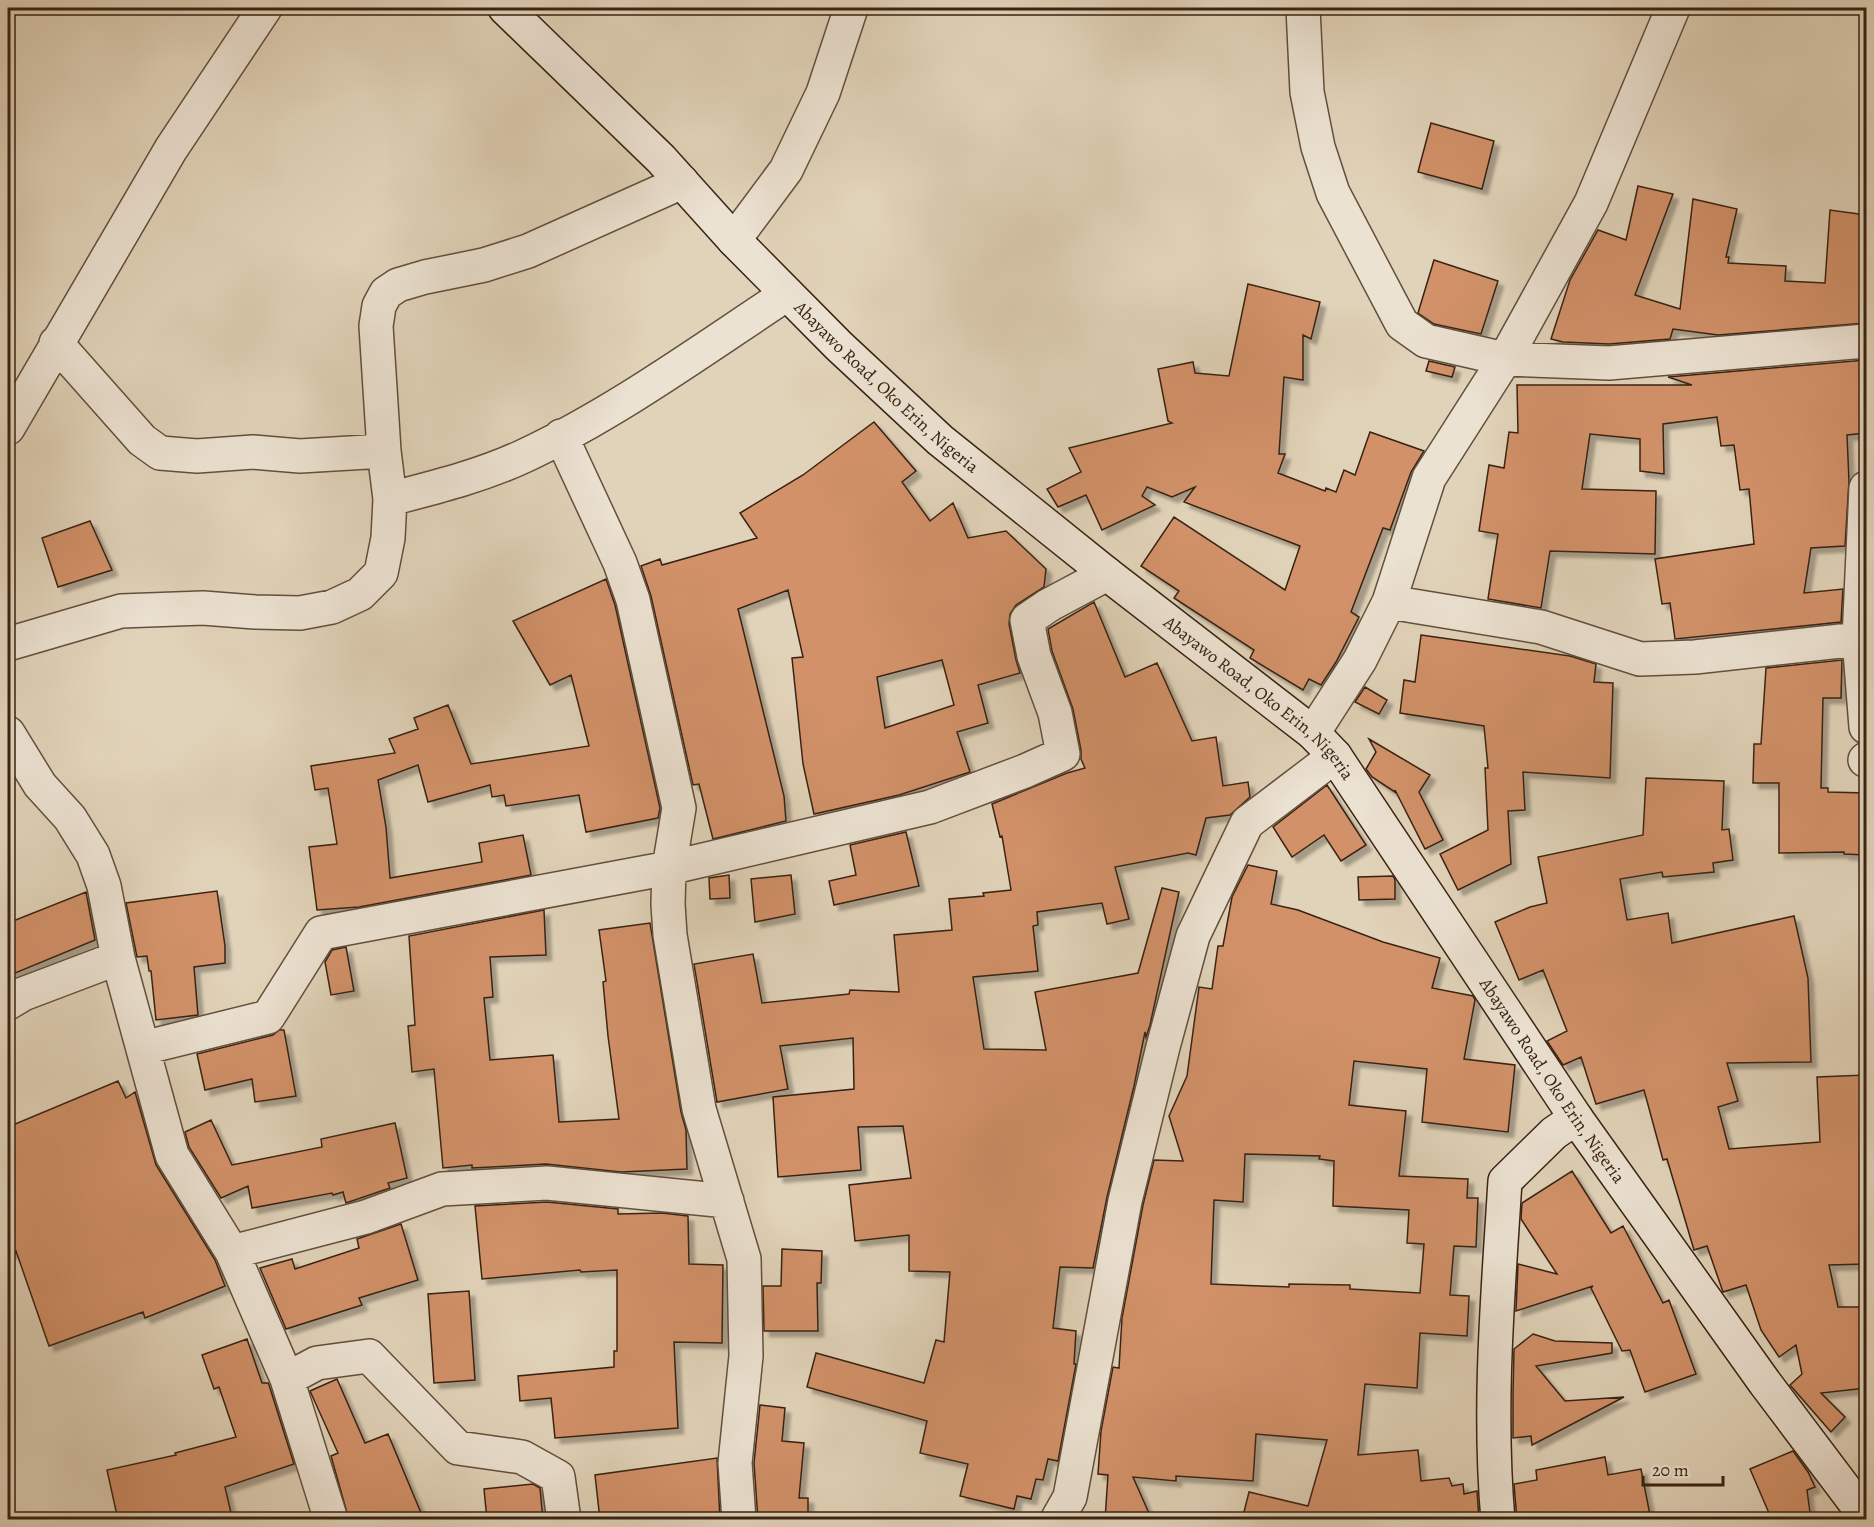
<svg xmlns="http://www.w3.org/2000/svg" width="1874" height="1527" font-family="Alegreya,serif">
  <defs>
    <filter id="shadow"><feDropShadow dx="5.5" dy="5.5" stdDeviation="1.5" flood-color="#0004"/></filter>
  </defs>
  <rect width="100%" height="100%" fill="#e1d3b9"/>
  <filter id="stains"><feTurbulence type="fractalNoise" baseFrequency=".00333" numOctaves="4"/><feColorMatrix values="0 0 0 0 .2 0 0 0 0 .09 0 0 0 0 .02 0 0 0 .5 -.17"/></filter>
  <radialGradient id="worn" r=".72"><stop offset=".6" stop-color="#630" stop-opacity="0"/><stop offset="1" stop-color="#630" stop-opacity=".3"/></radialGradient>
  <path fill="#d29169" stroke="#382313" stroke-width="1.5" fill-rule="evenodd" filter="url(#shadow)" d="M1431,123L1494,141L1482,189L1418,172Z
    M1638,186L1673,194L1635,295L1680,309L1693,199L1737,209L1726,257H1729L1728,263L1786,266L1785,281L1825,283L1830,210L1866,215V323L1718,335L1673,329L1670,339L1609,344L1563,342L1551,339L1570,280L1598,230L1626,240Z
    M1434,260L1498,281L1481,334L1434,324L1418,313Z
    M1248,284L1320,302L1311,339L1303,335V380L1284,377L1279,454H1285L1278,473L1325,491L1326,488L1336,492L1344,470L1355,475L1370,432L1424,451L1411,472L1390,530L1383,528L1351,612L1359,617L1336,662L1321,685L1309,679L1303,690L1250,658L1254,650L1174,598L1179,591L1141,566L1174,517L1285,590L1300,546L1184,502L1195,487L1172,497L1147,487L1142,496L1155,505L1102,530L1086,495L1058,507L1047,489L1081,472L1069,448L1172,423L1168,421L1158,369L1193,362L1195,373L1229,376Z
    M1866,360V433L1847,435L1849,481L1845,546L1811,548L1804,593L1843,589L1841,622L1675,639L1670,603L1662,604L1655,559L1754,544L1749,489L1740,490L1734,445L1721,446L1717,417L1663,424L1664,474L1640,471V439L1590,434L1582,489L1656,491L1655,554L1550,551L1541,608L1488,599L1498,534L1479,531L1489,465L1504,468L1509,432L1518,433L1517,385H1692L1668,377Z
    M1429,361L1455,367L1452,377L1426,371Z
    M874,422L916,471L902,482L930,521L953,503L968,538L1006,531L1046,569L1044,587L1016,605L1010,614L1009,624L1016,660L1020,673L978,685L988,723L957,732L970,772L899,795L814,814L803,764L792,658L803,657L788,590L738,609L784,796L786,821L713,839L699,784L693,785L651,596L641,566L660,559L662,565L757,538L740,513L803,475ZM942,660L954,705L885,728L877,677Z
    M90,521L112,570L58,587L42,538Z
    M606,579L615,605L660,808L658,818L586,832L579,795L506,806L504,795L492,797L490,785L428,802L418,765L378,780L386,827L390,878L482,862L479,843L523,835L531,875L359,907L317,910L309,847L337,844L328,788L315,790L311,766L395,753L389,739L418,729L414,718L448,705L471,764L589,746L571,675L550,685L513,621Z
    M1094,602L1125,677L1157,663L1192,741L1216,737L1223,786L1248,782L1250,797L1230,815L1206,818L1196,855L1188,853L1115,867L1129,919L1107,924L1102,903L1037,912L1038,925L1033,926L1038,971L973,977L984,1049L1046,1050L1035,992L1138,973L1162,888L1179,892L1150,1025L1146,1037L1145,1032L1134,1086L1107,1197L1093,1268L1060,1267L1053,1328L1076,1331L1074,1364H1076L1058,1461L1048,1459L1043,1480L1036,1479L1031,1499L1017,1496L1014,1509L960,1496L968,1464L920,1453L927,1421L807,1387L816,1353L924,1383L936,1340L944,1342L950,1272L909,1271V1235L855,1241L849,1185L911,1178L903,1126L858,1127L861,1170L778,1177L773,1097L854,1089L853,1038L780,1046L788,1089L717,1102L694,964L753,954L762,1003L849,994L850,990L899,992L894,935L952,930L949,899L984,896L983,893L1011,890L1002,836L1000,837L992,804L1067,773L1085,768L1081,759V750L1073,709L1052,651L1048,629Z
    M1421,635L1570,656L1596,664L1594,682L1613,683L1610,778L1523,772L1525,810L1508,811L1511,864L1458,890L1440,854L1488,830L1485,768H1488L1484,726L1400,713L1404,680L1415,682Z
    M1842,660L1841,698H1823L1821,788H1828V792L1866,793V855L1844,854V852L1779,853V783H1753L1754,744H1761L1766,668Z
    M1365,687L1387,700L1379,714L1355,702Z
    M1369,739L1430,775L1419,792L1443,840L1425,849L1395,790V792L1372,777L1366,769L1376,752Z
    M1646,778L1724,781L1722,830L1729,829L1733,860L1713,863L1714,872L1663,877L1662,872L1620,879L1627,920L1668,913L1672,943L1794,916L1808,978L1811,1062L1727,1063L1738,1101L1718,1107L1729,1149L1820,1142L1817,1077L1866,1075V1264L1829,1265L1838,1307H1866V1388L1821,1393L1845,1417L1831,1432L1790,1385L1802,1374L1796,1345L1779,1357L1761,1330L1746,1285L1723,1292L1707,1246L1694,1250L1667,1159L1663,1160L1644,1090L1596,1104L1581,1057L1563,1065L1547,1041L1567,1031L1543,970L1519,980L1495,922L1530,907L1547,903L1538,857L1643,835Z
    M1327,785L1366,845L1341,861L1324,835L1292,857L1273,827Z
    M906,832L919,886L834,905L829,881L856,875L850,845Z
    M1248,865L1277,871L1271,904L1298,910L1383,942L1440,958L1432,988L1473,996L1475,1000L1464,1059L1515,1065L1508,1132L1422,1122L1427,1069L1354,1061L1349,1105L1406,1111L1399,1176L1468,1179L1467,1198H1478L1476,1247L1454,1246L1450,1295L1469,1296L1467,1336L1420,1333L1417,1388L1365,1384L1358,1455L1418,1450L1421,1481L1449,1478L1452,1486L1463,1484L1464,1494L1477,1491L1479,1520H1242L1249,1492L1308,1506L1327,1440L1256,1434L1253,1481L1176,1476V1481L1133,1477L1152,1520H1105L1108,1475L1098,1474L1101,1431L1113,1367L1119,1368L1122,1318L1143,1205L1154,1160L1183,1161L1169,1116L1187,1076L1199,987L1212,989L1218,946H1223L1232,897ZM1245,1154L1320,1156L1319,1159L1334,1161L1333,1206L1409,1210L1407,1243L1424,1244L1420,1293L1350,1289V1285L1289,1284V1287L1211,1284L1214,1200L1243,1202Z
    M729,875L730,898L710,899L709,878Z
    M791,875L795,914L755,922L751,879Z
    M1393,876L1395,880V899L1359,900L1358,877Z
    M217,891L225,946V963L194,967L198,1015L156,1020L151,971H149L147,956L137,957L126,903Z
    M86,892L95,940L8,976V923Z
    M544,910L546,955L490,957L493,997L484,998L490,1060L553,1055L559,1122L619,1119L608,1036L603,982L606,981L599,930L650,923L681,1112L686,1130L687,1169L621,1172L546,1164L472,1168V1165L443,1168L434,1069L412,1072L408,1026L415,1025L409,936Z
    M346,947L354,991L331,995L325,962L332,950Z
    M279,1030H284L296,1096L255,1102L252,1079L205,1090L197,1054L273,1035Z
    M118,1081L126,1098L135,1092L156,1165L215,1260L225,1286L145,1318L143,1312L49,1346L16,1251L8,1254V1127Z
    M211,1120L232,1165L322,1147L321,1139L395,1123L407,1178L388,1183L390,1188L346,1203L343,1192L333,1195L332,1193L252,1208L248,1186L221,1198L189,1147L185,1132Z
    M1572,1171L1611,1233L1623,1226L1663,1303L1669,1300L1696,1374L1645,1392L1630,1350L1622,1351L1591,1288L1593,1286L1516,1311L1518,1264L1557,1274L1521,1219L1522,1203Z
    M547,1202L618,1209V1214L662,1213L688,1216L689,1264L723,1265L722,1343L674,1342L678,1428L555,1438L551,1398L520,1401L518,1376L614,1367V1351H617V1270L581,1272L580,1270L482,1279L475,1206Z
    M401,1224L418,1280L359,1298L362,1305L286,1329L260,1268L292,1259L295,1269L359,1248L357,1239Z
    M782,1249L822,1251L821,1283H817L818,1331H764L763,1286H781Z
    M469,1291L475,1380L434,1383L428,1294Z
    M1533,1334L1555,1341L1612,1343V1353L1536,1366L1565,1401L1624,1397L1532,1445L1531,1436L1513,1438V1393L1514,1349Z
    M247,1339L262,1383H268L269,1385L294,1464L225,1487L231,1513L205,1520H118L107,1470L176,1455L175,1453L236,1437L219,1387L214,1389L202,1355Z
    M337,1379L365,1443L388,1434L424,1520H349L331,1456L338,1453L310,1391Z
    M760,1405L785,1408L782,1441L804,1443L799,1498H808V1520H758L754,1463Z
    M1793,1451L1808,1472L1815,1487L1807,1490L1811,1520H1772L1750,1469Z
    M1605,1457L1608,1475L1641,1469L1651,1520H1517L1514,1484L1537,1480L1536,1470Z
    M717,1458L720,1520H600L595,1475Z
    M533,1484L540,1488L543,1520H487L484,1489Z"/>
  <g fill="none" stroke-linecap="round" stroke-linejoin="round">
    <g stroke="#624f3c" stroke-width="36">
      <path id="street" d="M1303,8L1307,92L1318,147L1333,193L1402,324L1426,341L1505,359L1609,363L1866,341
        M734,240L786,170L823,93L851,8
        M56,343L142,440L160,453L197,456L253,452L300,456L384,451
        M8,428L171,149L265,8
        M561,436L620,563L633,600L679,808L669,868L668,904L670,935L699,1109L744,1259L746,1356L735,1463L739,1520
        M1866,488L1859,639L1866,727
        M390,499C436,487 481,476 524,456C617,412 702,350 787,294
        M1389,602L1541,627L1640,659L1695,657L1859,639
        M8,644L121,611L203,608L255,612L300,613L332,607L360,594L381,573L388,538L390,499L384,451L376,326L379,306L386,293L398,285L425,277L484,265L528,251L682,182
        M8,733L40,785L70,818L93,855L104,886L118,958L172,1155L232,1252L287,1379L331,1520
        M1313,733L1360,660L1389,602L1429,478L1505,359L1591,203L1673,8
        M1865,760L1866,759
        M8,1003L23,994L118,958
        M143,1048L268,1017L321,933L669,868L930,807L1025,771L1063,754L1055,713L1034,656L1027,620L1049,605L1107,574
        M232,1252L366,1217L442,1189L547,1183L727,1201
        M287,1379L317,1363L369,1356L458,1448L522,1457L558,1477L564,1520
        M1057,1520L1070,1497L1125,1201L1163,1047L1193,936L1247,823L1335,756"/>
    </g>
    <g stroke="#382313" stroke-width="36">
      <g id="secondary">
        <path id="s1" d="M505,8L661,159L734,240L839,346L940,440L1107,574L1313,733L1335,756L1576,1118L1765,1383L1866,1517"/>
        <path d="M1498,1520C1488,1407 1498,1294 1505,1181L1554,1133L1576,1118"/>
      </g>
    </g>
    <use href="#street" stroke="#ece2d2" stroke-width="33"/>
    <use href="#secondary" stroke="#ece2d2" stroke-width="33"/>
  </g>
  <g text-anchor="middle" stroke-width="4.5" stroke-linejoin="round" paint-order="stroke">
    <g font-size="18" fill="#382313" stroke="#ece2d2">
      <text dy="6" stroke="none"><textPath href="#s1" startOffset="538">Abayawo Road, Oko Erin, Nigeria</textPath></text>
      <text dy="6" stroke="none"><textPath href="#s1" startOffset="1024">Abayawo Road, Oko Erin, Nigeria</textPath></text>
      <text dy="6" stroke="none"><textPath href="#s1" startOffset="1510">Abayawo Road, Oko Erin, Nigeria</textPath></text>
    </g>
  </g>
  <rect width="1874" height="1527" fill="none" stroke="#e1d3b9" stroke-width="30"/>
  <rect x="9" y="9" width="1856" height="1509" fill="none" stroke="#382313" stroke-width="3"/>
  <rect x="15" y="15" width="1844" height="1497" fill="none" stroke="#382313" stroke-width="1.5"/>
  <path d="M1643 1476v9h80v-9" fill="none" stroke="#382313" stroke-width="3"/>
  <text x="1652" y="1476" font-size="18" fill="#382313" stroke="#ece2d2" stroke-width="4.5" paint-order="stroke">20 m</text>
  <rect width="100%" height="100%" filter="url(#stains)"/>
  <rect width="100%" height="100%" fill="url(#worn)"/>
</svg>
